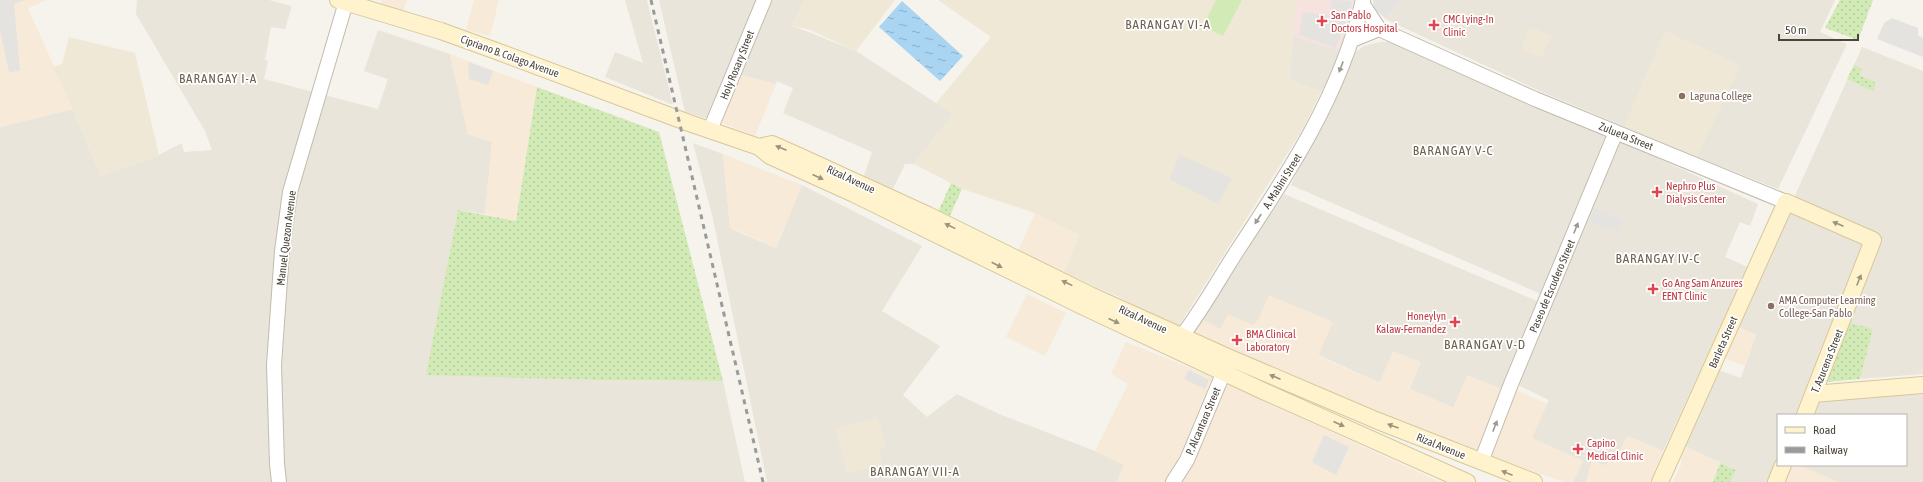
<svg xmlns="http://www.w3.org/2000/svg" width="1923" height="482" font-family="'Asap Condensed',sans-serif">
  <defs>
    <pattern id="grass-dots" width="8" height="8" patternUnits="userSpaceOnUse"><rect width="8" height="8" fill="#d2eab5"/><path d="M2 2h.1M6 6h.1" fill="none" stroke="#b6ca9c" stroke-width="1.8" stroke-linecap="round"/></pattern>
    <pattern id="water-ripples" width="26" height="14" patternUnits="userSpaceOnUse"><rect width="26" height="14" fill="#a9d4f2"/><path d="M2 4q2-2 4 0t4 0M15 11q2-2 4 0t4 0" fill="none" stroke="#8caec5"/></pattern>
  </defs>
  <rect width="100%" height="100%" fill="#f6f3ec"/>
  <path fill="#eae5da" d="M137,0H269L292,6L285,29L271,27L265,60L268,61L264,79L378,109L388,79L364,71L378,30L450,54L468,134L492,142L485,214L458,210L427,374L598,380L723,381L745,482H0V127L73,109L101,176L159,155L182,143L184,152L212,150L205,131L136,14Z
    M625,0H647L673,105L605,77L615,52L643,63Z
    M659,0H805L791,26L806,31L856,51L953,114L914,164H905L891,193L863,179L872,152L783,113L793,88L777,81L776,84L741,75L719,122L685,112Z
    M1297,0H1354L1334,69L1321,92L1289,80Z
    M1399,0H1835L1820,32L1847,44L1778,189L1697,157L1542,92L1398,25L1386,19Z
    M1380,42H1391L1608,136L1543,295L1291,185L1356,52L1364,46Z
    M1862,47L1923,71V374L1860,379L1873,329L1826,376L1827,382L1811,391L1800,415H1778V464L1770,482H1730L1736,470L1682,445L1713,368L1741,378L1756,335L1736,326Z
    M1618,140L1758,204L1750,226L1740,222L1725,257L1748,267L1663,451L1627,436L1614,463L1607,466L1592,461L1586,482H1573L1583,461L1531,438L1549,400L1518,385Z
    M693,143L723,154L730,227L736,231L776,248L802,185L922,246L882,311L940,346L903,395L927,417L957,394L999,414L1095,451L1124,465L1117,482H767L713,219Z
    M1284,194L1542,303L1505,390L1454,408L1410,389L1393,352L1380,383L1252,325L1220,329L1201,319Z
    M1923,391V482H1838L1799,465H1906V415H1809L1818,400Z"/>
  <path fill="#f7ead8" d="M0,0H47L28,8L73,109L0,127Z
    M382,0H407L403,13L380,7Z
    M474,0H499L490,36L466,30Z
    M450,54L537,87L516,221L485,214L492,142L468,134Z
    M741,75L776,84L755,136L719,122Z
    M723,154L802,185L776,248L730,227Z
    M1035,213L1079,235L1064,273L1017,253Z
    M1027,294L1066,313L1045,356L1006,337Z
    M1269,295L1333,322L1318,356L1379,383L1393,351L1421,362L1410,389L1453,408L1467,375L1505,390H1516L1547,404L1532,438L1583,461L1573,482H1564L1393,423L1190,335L1201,319L1220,329L1228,314L1253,325L1258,320Z
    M1736,326L1756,335L1745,366L1724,358Z
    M1126,342L1210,376L1440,482H1117L1124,465L1095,451L1128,384L1111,374Z
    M1627,436L1663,451L1650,482H1586L1592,461L1606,466L1608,461L1614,463Z
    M1682,445L1720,463L1713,482H1673L1681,465Z
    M1789,465H1799L1838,482H1781Z"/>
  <path fill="#efe8d6" d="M805,0H895L856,51L808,29L791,26Z
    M938,0H1297L1289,80L1321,92L1302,130L1177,329L1119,297L1064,273L1079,235L1035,213L962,189L914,164L953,114L936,103L991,37Z
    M1530,27L1552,36L1541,58L1521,49Z
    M1665,31L1741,65L1697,157L1624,126Z
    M69,37L135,53L159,155L101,176L73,109L53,67L62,64Z
    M878,418L886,448L879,450L882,465L847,473L835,428Z"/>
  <path fill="#f6e3e0" d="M1297,0H1354L1340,51L1293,36Z"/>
  <path fill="url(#grass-dots)" d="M1840,0H1873L1858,40L1825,28Z
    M1854,65L1862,69L1859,75L1876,83L1873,91L1847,79Z
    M537,87L659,132L723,381L598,380L426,375L458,210L516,221Z
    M951,183L962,189L948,220L937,214Z
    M1846,322L1873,329L1860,379L1827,382L1826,376Z
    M1720,463L1736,470L1730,482H1713Z"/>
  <path fill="#d2eab5" d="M1216,0H1242L1223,36L1203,26Z"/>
  <path fill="#e5e3e0" d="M0,0H25L14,4L20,71L9,72L0,30Z
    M1332,0L1353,1L1336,48L1299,35L1303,12L1329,15Z
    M1373,0H1399L1386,19L1374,8Z
    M1892,18L1918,28V35L1923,38V57L1877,39L1884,23Z
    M468,62L493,71L488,85L469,79Z
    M1180,155L1232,178L1218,204L1169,179Z
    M1594,208L1623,220L1618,232L1589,221Z
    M1189,370L1209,380L1205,389L1184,379Z
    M1324,435L1349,447L1336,475L1312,462Z"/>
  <path fill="url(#water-ripples)" d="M902,1L963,56L940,81L879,27Z"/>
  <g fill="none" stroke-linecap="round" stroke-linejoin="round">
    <g stroke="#c2bbae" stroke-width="16">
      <path id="tertiary" d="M1362,3L1379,29L1535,99L1786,202
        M1352,40L1379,29
        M710,130L764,0
        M1175,345C1199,316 1217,282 1237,251C1290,171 1340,95 1363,0
        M1481,462L1511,384L1616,132
        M279,482L277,464L274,365L282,251L290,192L346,2
        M1173,482L1187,460L1228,362"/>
    </g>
    <g stroke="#d6c79b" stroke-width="18">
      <path id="secondary" d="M338,0L441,31L499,52L689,123L759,147L770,156L854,194L1084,307L1261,390L1467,482
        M759,147L772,144L797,155L928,215L1090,295L1230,358L1378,421L1534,482
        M1813,394L1923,385
        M1660,482L1786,202L1873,240L1805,415
        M1776,482L1783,465"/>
    </g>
    <use href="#tertiary" stroke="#fff" stroke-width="14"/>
    <use href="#secondary" stroke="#fff3cd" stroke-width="16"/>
    <path stroke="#9a9a9a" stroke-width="3" stroke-dasharray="5 5" stroke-linecap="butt" d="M651,0L763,482"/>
  </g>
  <defs><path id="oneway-solid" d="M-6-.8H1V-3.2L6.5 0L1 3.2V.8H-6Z"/></defs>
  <g fill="#9c9892">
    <use href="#oneway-solid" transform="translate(1341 67) rotate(111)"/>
    <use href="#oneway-solid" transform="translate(1258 219) rotate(123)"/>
    <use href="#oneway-solid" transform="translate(1576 228) rotate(-68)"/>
    <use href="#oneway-solid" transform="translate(1495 426) rotate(-69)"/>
  </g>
  <g fill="#9c937c">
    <use href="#oneway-solid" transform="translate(781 148) rotate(-157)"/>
    <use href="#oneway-solid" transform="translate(818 177) rotate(25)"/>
    <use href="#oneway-solid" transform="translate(1838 224) rotate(-157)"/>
    <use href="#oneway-solid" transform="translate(950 226) rotate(-154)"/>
    <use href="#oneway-solid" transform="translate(997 265) rotate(27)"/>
    <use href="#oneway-solid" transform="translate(1859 280) rotate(-68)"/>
    <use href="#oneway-solid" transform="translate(1067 283) rotate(-154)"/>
    <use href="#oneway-solid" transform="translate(1114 321) rotate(25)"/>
    <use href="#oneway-solid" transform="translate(1275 377) rotate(-157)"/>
    <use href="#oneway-solid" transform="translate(1339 424) rotate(24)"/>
    <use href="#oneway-solid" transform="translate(1393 426) rotate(-160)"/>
    <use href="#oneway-solid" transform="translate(1507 473) rotate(-158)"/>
  </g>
  <g fill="#e0444e" stroke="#fff" stroke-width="1.5">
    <path d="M1320 15h4v4h4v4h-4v4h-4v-4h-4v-4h4z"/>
    <path d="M1432 19h4v4h4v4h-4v4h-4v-4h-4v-4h4z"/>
    <path d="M1655 186h4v4h4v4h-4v4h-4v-4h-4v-4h4z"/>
    <path d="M1651 283h4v4h4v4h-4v4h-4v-4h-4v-4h4z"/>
    <path d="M1453 316h4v4h4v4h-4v4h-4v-4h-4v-4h4z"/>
    <path d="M1235 334h4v4h4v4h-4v4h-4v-4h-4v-4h4z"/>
    <path d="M1576 443h4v4h4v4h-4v4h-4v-4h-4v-4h4z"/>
  </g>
  <g fill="#8d6e63" stroke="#fff" stroke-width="1.5">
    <circle cx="1682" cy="96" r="4"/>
    <circle cx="1771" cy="306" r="4"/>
  </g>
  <g text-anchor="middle" stroke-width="3.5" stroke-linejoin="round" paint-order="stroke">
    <g font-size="11" fill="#be3a42" stroke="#fff" text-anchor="start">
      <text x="1331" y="19">San Pablo<tspan x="1331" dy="13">Doctors Hospital</tspan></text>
      <text x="1443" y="23">CMC Lying-In<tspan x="1443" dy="13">Clinic</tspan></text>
      <text x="1666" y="190">Nephro Plus<tspan x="1666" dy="13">Dialysis Center</tspan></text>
      <text x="1662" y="287">Go Ang Sam Anzures<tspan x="1662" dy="13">EENT Clinic</tspan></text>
      <text x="1446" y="320" text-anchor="end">Honeylyn<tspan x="1446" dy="13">Kalaw-Fernandez</tspan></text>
      <text x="1246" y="338">BMA Clinical<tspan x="1246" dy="13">Laboratory</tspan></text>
      <text x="1587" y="447">Capino<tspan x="1587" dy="13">Medical Clinic</tspan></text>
    </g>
    <g font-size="11" fill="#4b4439" stroke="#fff">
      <text transform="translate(510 56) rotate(20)" y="4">Cipriano B. Colago Avenue</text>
      <text transform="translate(737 65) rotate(-68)" y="4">Holy Rosary Street</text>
      <text transform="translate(1626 136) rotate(22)" y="4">Zulueta Street</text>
      <text transform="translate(851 179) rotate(25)" y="4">Rizal Avenue</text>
      <text transform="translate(1282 181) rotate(-58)" y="4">A. Mabini Street</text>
      <text transform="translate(286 238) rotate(-83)" y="4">Manuel Quezon Avenue</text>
      <text transform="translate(1552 286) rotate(-67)" y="4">Paseo de Escudero Street</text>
      <text transform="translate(1143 319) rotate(25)" y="4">Rizal Avenue</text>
      <text transform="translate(1723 342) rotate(-66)" y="4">Barleta Street</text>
      <text transform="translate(1827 361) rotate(-68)" y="4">T. Azucena Street</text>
      <text transform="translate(1203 421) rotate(-67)" y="4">P. Alcantara Street</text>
      <text transform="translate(1441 446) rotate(22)" y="4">Rizal Avenue</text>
    </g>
    <g font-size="11" fill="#785e54" stroke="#fff" text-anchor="start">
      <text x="1690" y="100">Laguna College</text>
      <text x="1779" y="304">AMA Computer Learning<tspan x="1779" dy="13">College-San Pablo</tspan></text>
    </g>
    <g font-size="13" letter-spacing="1" fill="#6e6250" stroke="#fff">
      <text x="1168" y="29">BARANGAY VI-A</text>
      <text x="218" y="83">BARANGAY I-A</text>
      <text x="1453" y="155">BARANGAY V-C</text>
      <text x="1658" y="263">BARANGAY IV-C</text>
      <text x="1485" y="349">BARANGAY V-D</text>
      <text x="915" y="476">BARANGAY VII-A</text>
    </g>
  </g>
  <rect x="1777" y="414" width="130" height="52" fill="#ffffff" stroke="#b7b4b0"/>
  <rect x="1785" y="427" width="20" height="6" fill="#fff3cd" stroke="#b7b4b0"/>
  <text x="1813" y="434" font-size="12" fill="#4b4439">Road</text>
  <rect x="1785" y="447" width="20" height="6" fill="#9a9a9a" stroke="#b7b4b0"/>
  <text x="1813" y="454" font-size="12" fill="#4b4439">Railway</text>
  <path d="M1779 34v6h79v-6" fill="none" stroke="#4b4439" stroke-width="2"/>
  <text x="1785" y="34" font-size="12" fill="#4b4439" stroke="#ffffff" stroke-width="3" paint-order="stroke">50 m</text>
</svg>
